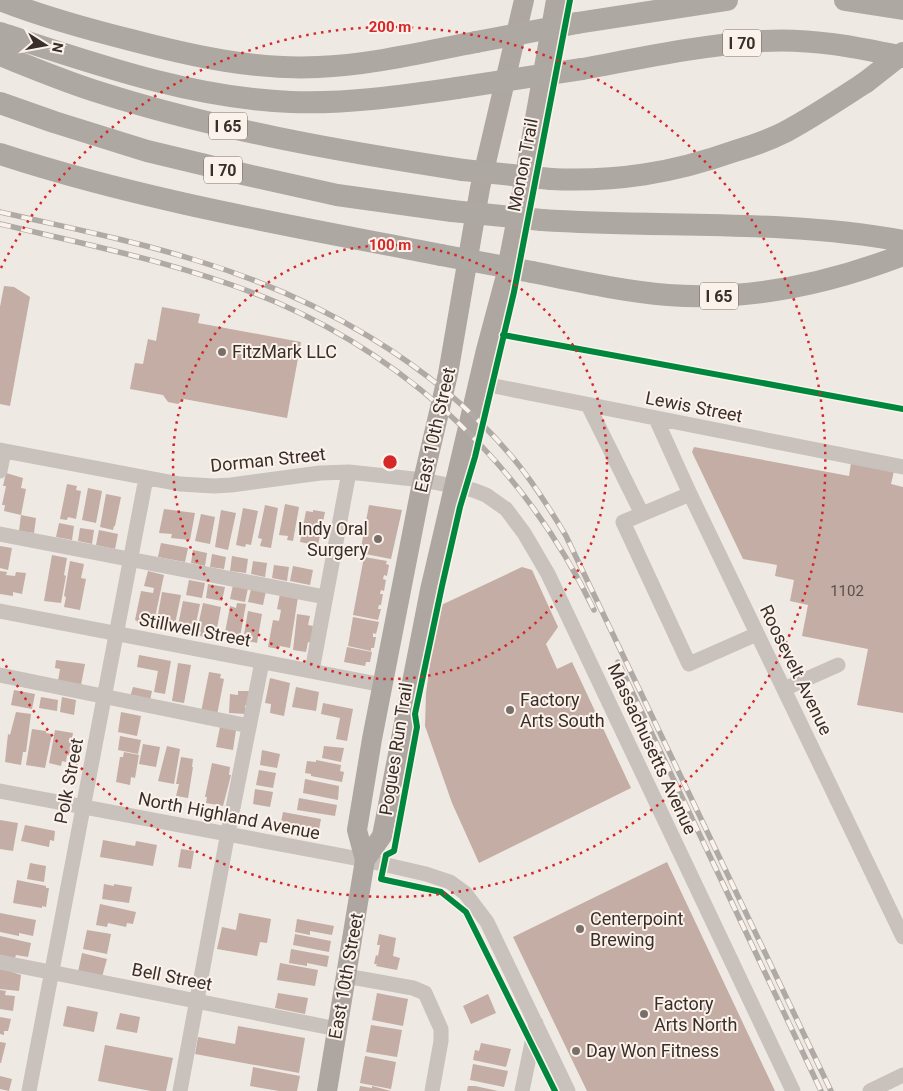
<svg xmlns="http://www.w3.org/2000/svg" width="903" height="1091" font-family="Roboto,sans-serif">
  <rect width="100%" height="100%" fill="#efe9e3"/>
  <path fill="#c3ada4" d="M4,286L14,287L30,297L10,406L0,404V307Z
    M162,307L200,314L198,323L301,342L287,418L184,399L178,404L168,402L163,395L130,389L135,363L143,364L148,339L156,341Z
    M694,447L849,476L851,463L894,471L891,484L903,487V713L857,705L868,649L802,636L808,605L790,601L794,580L775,576L777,565L743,559L692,452Z
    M6,473L23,478L21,488L26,489L21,515L4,511L5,505H2L6,486H3Z
    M67,484L77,486L76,490L81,491L76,519L68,517L67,520L60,519Z
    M88,488L102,491L96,523L82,520Z
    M106,494L121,497L115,526H114L113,530L100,527Z
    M285,504L299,507L293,541L287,540L288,536L279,535Z
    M265,505L278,508L271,548L260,546L262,539L258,538Z
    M369,505L402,510L391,559L360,553Z
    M243,508L258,511L251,545L246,544L245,547L236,545Z
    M164,509L195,513L190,540L171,538L172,534L159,533Z
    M221,510L236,513L228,550L215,547Z
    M313,510L325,512L318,545H315L300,542L306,511L313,512Z
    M201,514L215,517L210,544L195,541Z
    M21,515L36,518L34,533L19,531Z
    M59,523L74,526L72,540L56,537Z
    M80,528L94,530L92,544L78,541Z
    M99,530L118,534L115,549L96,545Z
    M161,543L188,548L185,562L158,557Z
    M0,546L12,548L8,570L0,568Z
    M193,550L207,553L205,566L191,563Z
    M212,554L226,557L224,569L210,567Z
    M52,555L67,558L64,575L66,576L61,603L44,601Z
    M232,556L248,559L246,573L230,571Z
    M364,557L387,561L386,564L389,565L387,576L384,575L383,579L386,580L384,591L381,590L380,594H383L381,605H379L378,609H381L378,620L353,615Z
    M70,561L84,564L81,578L86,579L80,610L64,607L66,597L64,596Z
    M253,561L267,563L265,577L251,574Z
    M274,565L289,567L287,581L272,578Z
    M293,566L313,570L310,585L290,581Z
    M522,567L532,570L558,627L546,644L557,669L572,662L631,788L479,863L452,803L425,726L426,694L437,607Z
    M0,571L7,572L6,575L15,576L16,572L26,573L22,594L13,592V596L0,594Z
    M148,571L164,575L154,622H153L152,627L137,623V621L135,620L141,591L153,593L154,588L144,586Z
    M189,580L205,583L202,598L186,595Z
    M208,584L225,587L222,601L206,598Z
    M233,585L248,588L245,602L230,599Z
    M251,589L266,591L263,605L248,602Z
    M162,592L181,595L174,629L170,628V631L157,629L159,620H157Z
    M280,594L298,597L290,648L280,646L279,649L268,647L273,620L279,621L281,610L277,609Z
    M183,601L200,604L194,633L177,630Z
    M203,603L221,607L215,639L200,636L201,632L197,631Z
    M237,603L246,604L240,637H238V641L224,638L230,606L236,608Z
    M248,611L262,614L257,643L243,640Z
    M297,614L310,616L308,625L313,626L311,643L308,642L306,652L293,650Z
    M353,617L379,622L376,634L373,633V637H376L374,648H371V651L348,646Z
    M347,647L372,652L370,662H366L365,666L344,662Z
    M139,655L171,661L165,694L154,692L158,671L137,667Z
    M56,660L85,664L81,685L58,681L60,669L55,668Z
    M178,663L191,665L184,703L172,701Z
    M209,672L221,674L220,678L224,679L217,715L201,712Z
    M270,678L290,683L284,716L270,713L271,704L265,703Z
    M133,687L152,691L150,700L130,697Z
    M296,687L319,692L316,711L292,707Z
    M14,690L35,694L32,709L11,705Z
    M238,691H249L248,706L245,705V714L229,713L230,694L238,695Z
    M41,697L58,700L57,711L39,708Z
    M62,697L76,700L74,715L60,712Z
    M323,703L353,709L347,741L336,739L340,718L321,714Z
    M16,712L31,714L26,752H23L21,765L5,762L8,734L10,735Z
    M121,712L141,716L137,736L118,732Z
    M220,727L236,730L233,750L216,747Z
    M32,729L46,731V733L52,734L45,768L26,765Z
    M55,730L73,733L69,756L67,755L66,762L62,761L61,766L49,763Z
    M120,736L141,740L138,754L118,750Z
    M143,744L160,747L156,767L139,764Z
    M167,746L180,749L174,784L158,781Z
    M324,746L344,748L341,762L322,758Z
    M262,750L280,754L277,768L260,765Z
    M124,752L139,755L135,778L131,777L130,785L116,782L120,757H123Z
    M181,757L193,759L192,767H193L188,798L176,796L179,784H176Z
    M316,760L341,765L340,771L344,772L342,782L311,776V774L305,773L307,761L316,762Z
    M212,763L230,767L229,775H231L223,806L206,803L207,797H205Z
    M259,770L276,773L273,788L256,785Z
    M305,779L339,786L338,800L303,793Z
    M255,789L273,792L270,807L253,804Z
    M299,798L337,805L335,816L297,810Z
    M283,812L321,819L319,829L281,822Z
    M0,820L18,823L13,851L0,849Z
    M25,825L55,831L54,841L50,840L49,847L21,841Z
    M103,840L135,846L136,841L157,845L153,866L100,857Z
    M181,849L194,851L191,869L178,867Z
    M667,862L775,1091H587L513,937Z
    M30,863L46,866L44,882L27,879Z
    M17,880L46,886V888H49L46,907L42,906V908L13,903Z
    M104,884L114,886V884L132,887L129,903L102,899Z
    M100,904L136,912L133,924L127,923L126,927L108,923L107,927L96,925Z
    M0,913L36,920L33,936L19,933V936L0,932Z
    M239,913L271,919L267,943L260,942L257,956L217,949L222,927L236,930Z
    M297,919L334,926L332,935L310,931V935L295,932Z
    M87,930L111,934L107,954L83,949Z
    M295,934L331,941L329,952L293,945Z
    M379,934L396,938L393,956L400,958L397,970L376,966L377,964H374L376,955L378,956L380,945H377Z
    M0,936L31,943L28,957L16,955L15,958L0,955Z
    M291,949L329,956L327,967L307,963V966L289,963Z
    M82,953L107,959L102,977L78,972Z
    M280,963L318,970L315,986L277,980Z
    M0,968L21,975L19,991L0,989Z
    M0,990L6,991L5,995L15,996L13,1011L0,1009Z
    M278,993L308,998L305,1014L275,1008Z
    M377,993L408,999L403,1026L372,1020Z
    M488,994L496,1013L471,1024L463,1006Z
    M67,1006L98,1012L94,1032L63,1026Z
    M120,1013L140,1017L137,1033L116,1029Z
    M0,1017L11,1019L8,1031H4V1035L0,1034Z
    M371,1025L402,1030L397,1057L366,1052Z
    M238,1026L305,1038L299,1073L195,1054L198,1037L235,1044Z
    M0,1042L6,1043L1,1063H0Z
    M481,1043L511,1049L506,1067L473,1060L475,1050L479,1051Z
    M105,1045L173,1058L166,1091H151L98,1081Z
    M365,1056L396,1062L391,1089L360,1083Z
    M473,1064L508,1071L504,1087L470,1080Z
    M253,1067L300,1076L297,1091H279L250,1086Z
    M0,1076L12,1079L9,1091L0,1089Z
    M360,1086L372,1088V1086L391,1091H359Z
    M468,1086H475L498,1091H467Z"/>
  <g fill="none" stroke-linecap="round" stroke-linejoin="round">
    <path stroke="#c8c1bc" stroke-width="15" d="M479,383L903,467
      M588,405L642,514
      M656,419L690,494L903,937
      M0,450L180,484L214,486L231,485L320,473L349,472L423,480L473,490L486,495L506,509L524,533L548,574L793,1091
      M0,471L4,451
      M690,494L623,522L689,664L757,634
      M0,534L325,597
      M0,611L383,685
      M312,671L349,472
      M0,675L249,726
      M784,689L838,665
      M0,791L365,860L426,874L450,882L465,893L487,922L568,1091
      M0,962L337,1029
      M346,976L413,988L425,993L441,1029V1041L432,1091
      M29,1091L146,478
      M180,1091L226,843L262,662
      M522,1091L536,1023
      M870,1091L903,1075"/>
    <path stroke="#ada6a1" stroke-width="20" d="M365,860L382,836L430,590L486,350L505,279L522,192L556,0
      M327,1091L365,860L357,830L372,739L420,493L448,374L480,188L524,0"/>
    <path stroke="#aea8a2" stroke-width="22" d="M0,0C43,17 87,29 131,40C192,56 255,70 318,67C371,65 424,52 476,42
      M845,0L903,9
      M577,23L727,0
      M0,33C95,64 191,98 291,102C347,104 402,96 457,88
      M0,55C30,67 61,80 92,90C213,129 338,151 463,170
      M582,69C642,58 702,45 763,41C810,38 857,47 903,57
      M0,103L54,122L147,151L243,174L337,195L452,211
      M0,154C144,201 293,226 441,255
      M551,179C617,182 673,173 735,151C752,146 769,140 785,132C813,117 840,99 866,82
      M542,220C662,228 784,219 903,241
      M532,272C577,281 622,291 668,295C749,301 828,284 903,255"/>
    <g stroke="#b0aaa6" stroke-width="5.5">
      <path id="rail" d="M0,212C65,227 131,240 195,260C314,296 432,361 513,458C533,482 550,509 566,536L831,1091
        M0,224C93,246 188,265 276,302C416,363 528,472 594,610
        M618,662L821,1091"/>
    </g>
    <use href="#rail" stroke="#fbf3eb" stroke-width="4" stroke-dasharray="11" stroke-linecap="butt"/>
    <path stroke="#aea8a2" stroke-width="22" d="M476,42L577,23
      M866,82L903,53
      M457,88L582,69
      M463,170L551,179
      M452,211L542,220
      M441,255L532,272"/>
    <g stroke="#fbf3eb" stroke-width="9">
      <path id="cycleway" d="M503,335L903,409
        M555,1091L466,912L441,892L381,879L386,855L394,851L417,727L415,714L442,586L460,507L475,457L514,292L570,0"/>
    </g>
    <use href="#cycleway" stroke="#00873e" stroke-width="6"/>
  </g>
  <g fill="none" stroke="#d62828" stroke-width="2.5" stroke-dasharray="2.5 5">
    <circle cx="390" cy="462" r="217"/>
    <path d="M1 268A435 435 0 1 1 1 656"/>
  </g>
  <g fill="#796f6a" stroke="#fbf3eb" stroke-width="2">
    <circle cx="222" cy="352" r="5"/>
    <circle cx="378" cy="539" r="5"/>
    <circle cx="510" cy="710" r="5"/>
    <circle cx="580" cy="929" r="5"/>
    <circle cx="644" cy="1014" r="5"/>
    <circle cx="576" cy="1051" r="5"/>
  </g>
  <g text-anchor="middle" stroke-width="4" stroke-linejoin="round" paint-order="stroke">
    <g font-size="15" fill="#5c4e48">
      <text x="847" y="596">1102</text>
    </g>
    <g fill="#fbf3eb" stroke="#746963" stroke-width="1">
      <rect x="723" y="29.5" width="38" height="27" rx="4"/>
      <rect x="209" y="112.5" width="38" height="27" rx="4"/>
      <rect x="204" y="156.5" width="38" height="27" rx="4"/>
      <rect x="700" y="282.5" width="38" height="27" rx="4"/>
    </g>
    <g font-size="16" font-weight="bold" fill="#3a2e29">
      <text x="742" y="49">I 70</text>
      <text x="228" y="132">I 65</text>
      <text x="223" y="176">I 70</text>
      <text x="719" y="302">I 65</text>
    </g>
    <g font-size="18" fill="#3a2e29" stroke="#fbf3eb">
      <text transform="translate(523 165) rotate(-79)" y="6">Monon Trail</text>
      <text transform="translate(694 407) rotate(11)" y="6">Lewis Street</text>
      <text transform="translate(435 430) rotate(-77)" y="6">East 10th Street</text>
      <text transform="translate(268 460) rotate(-6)" y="6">Dorman Street</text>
      <text transform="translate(195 630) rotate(11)" y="6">Stillwell Street</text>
      <text transform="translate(796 670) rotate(64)" y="6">Roosevelt Avenue</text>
      <text transform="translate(396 749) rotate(-81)" y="6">Pogues Run Trail</text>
      <text transform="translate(652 749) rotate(65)" y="6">Massachusetts Avenue</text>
      <text transform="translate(69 781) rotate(-79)" y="6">Polk Street</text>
      <text transform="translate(229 816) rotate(11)" y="6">North Highland Avenue</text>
      <text transform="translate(346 976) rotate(-80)" y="6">East 10th Street</text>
      <text transform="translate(172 977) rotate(11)" y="6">Bell Street</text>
    </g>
    <g font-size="18" fill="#3a2e29" stroke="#fbf3eb" text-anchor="start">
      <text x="232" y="358">FitzMark LLC</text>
      <text x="368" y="535" text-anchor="end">Indy Oral<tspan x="368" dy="21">Surgery</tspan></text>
      <text x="520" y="706">Factory<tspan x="520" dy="21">Arts South</tspan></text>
      <text x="590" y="925">Centerpoint<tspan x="590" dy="21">Brewing</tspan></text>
      <text x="654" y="1010">Factory<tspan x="654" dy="21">Arts North</tspan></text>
      <text x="586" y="1057">Day Won Fitness</text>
    </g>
  </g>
  <circle cx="390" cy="462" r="8" fill="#d62828" stroke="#fbf3eb" stroke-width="2.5"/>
  <g font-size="15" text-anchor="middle" font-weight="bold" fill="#d62828" stroke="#fbf3eb" stroke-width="4" stroke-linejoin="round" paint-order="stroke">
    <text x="390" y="32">200 m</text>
    <text x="390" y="250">100 m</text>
  </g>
  <g transform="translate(45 45) rotate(101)" stroke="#fbf3eb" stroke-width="4" paint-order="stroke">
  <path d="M0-4L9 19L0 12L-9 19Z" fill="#3a2e29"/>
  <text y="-8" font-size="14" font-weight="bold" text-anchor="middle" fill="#3a2e29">N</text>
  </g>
</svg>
